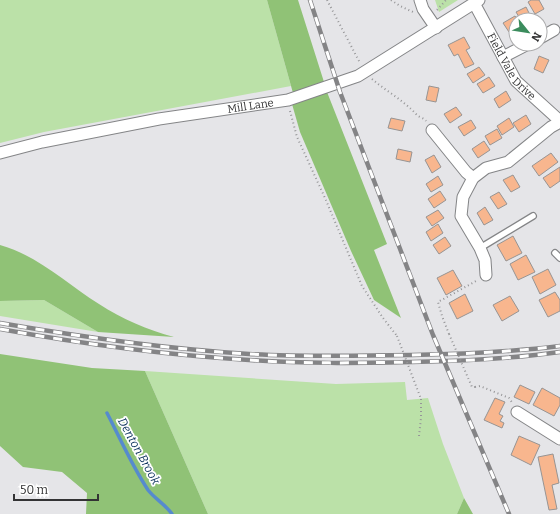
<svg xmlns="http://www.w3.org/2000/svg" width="560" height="514" font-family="Bitter,serif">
  <rect width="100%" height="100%" fill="#e5e5e8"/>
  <path fill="#bbe1a8" d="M0,0H267L291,86L44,132L0,143Z
    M435,0H458L439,12Z
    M44,300L98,332L0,316V301Z
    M145,371L336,384L405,382L407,400L428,398L443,444L464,498L457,514H208Z"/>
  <path fill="#90c276" d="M267,0H298L324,82L293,93Z
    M327,92L387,244L374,250L401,318L374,300L351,251L300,132L292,104Z
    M0,245C37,255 67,284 99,304C122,319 148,330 174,337L98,332L44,300L0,301Z
    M0,354L92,368L145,371L208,514H86L87,493L62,472L23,467L0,446Z
    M464,498L473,514H457Z"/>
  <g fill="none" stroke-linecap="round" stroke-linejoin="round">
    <path stroke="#568bce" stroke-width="3.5" d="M107,413C120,438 132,466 148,490C155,499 165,504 172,514"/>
  </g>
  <path fill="#f8b68e" stroke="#979493" d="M531,0H539L544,9L535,14L528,2Z
    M526,7L532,19L531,20H521L516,12Z
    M515,16L518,20H516V28L509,32L503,23Z
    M464,37L470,48L466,50L474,64L465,68L458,54L454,56L448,45Z
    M539,56L549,60L543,73L534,69Z
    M479,67L485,75L473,83L467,74Z
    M489,77L495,86L483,93L477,84Z
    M429,86L439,88L436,102L426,100Z
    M506,91L511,100L499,108L494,99Z
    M456,107L462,115L450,123L444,114Z
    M526,115L531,124L519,132L513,123Z
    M391,118L405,121L402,131L388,128Z
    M509,118L514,127L502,135L497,126Z
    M471,120L476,128L464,136L458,127Z
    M497,129L502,138L490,145L485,136Z
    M484,141L490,150L478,158L472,149Z
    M398,149L412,152L410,162L396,159Z
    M551,153L558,162L539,176L532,166Z
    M434,155L441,167L432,173L425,160Z
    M560,167V181L550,188L543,178Z
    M513,175L520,187L511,192L503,180Z
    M438,176L443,185L431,192L426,184Z
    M440,191L446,200L434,208L428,199Z
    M499,192L507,204L498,209L490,197Z
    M485,207L493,220L484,225L477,213Z
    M438,210L444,218L432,226L426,217Z
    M438,224L443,233L431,241L426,232Z
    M513,236L522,253L506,261L497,245Z
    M445,237L451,246L439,254L433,245Z
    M526,255L535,272L518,280L510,264Z
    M548,269L556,285L540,294L532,277Z
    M453,270L462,286L446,295L437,278Z
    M555,292L560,300V311L548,317L539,300Z
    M465,294L473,311L457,319L449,303Z
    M510,296L519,311L502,321L493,305Z
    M520,385L535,392L529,404L514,397Z
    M542,388L560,398V405L554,416L533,405Z
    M495,398L505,402L499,414L503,416L500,421L504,423L502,428L484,420Z
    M519,436L540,445L531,465L511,455Z
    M553,454L559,483L552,485L557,509L549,510L538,457Z"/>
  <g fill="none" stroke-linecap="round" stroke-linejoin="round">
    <g stroke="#848587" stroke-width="8">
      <path id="lane" d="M480,248L533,216
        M555,253L560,258"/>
    </g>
    <g stroke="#848587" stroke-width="13">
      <g id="street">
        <path d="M420,0L423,9L436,28"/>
        <path id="s1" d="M474,3L516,81L560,121"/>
        <path d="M540,38L554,30"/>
        <path d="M503,57L528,44"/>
        <path d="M432,130L466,172L473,178"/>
        <path id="s2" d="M0,153L42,142L159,119L288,100L358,76L479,0"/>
        <path d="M486,275L485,260L480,248L461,216L463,197L473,178L486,168L508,162L551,127L560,122"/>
        <path d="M517,412L560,439"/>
      </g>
    </g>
    <path stroke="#969698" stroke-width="2" stroke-dasharray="1 3" stroke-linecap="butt" d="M327,0L360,63
      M391,0L400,6L413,12
      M437,10L446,0
      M372,79C386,91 403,100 416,114C419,118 423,117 426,121
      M290,111L297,137L325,198L362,286L383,318L397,336
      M449,334L442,316L438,302L478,280
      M475,387L480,386L509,398L513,404
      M419,436L421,418V399"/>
    <use href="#lane" stroke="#fff" stroke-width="5.5"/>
    <use href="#street" stroke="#fff" stroke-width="11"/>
    <g stroke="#848486" stroke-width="4.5">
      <path id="rail" d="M310,0L340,92L433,335L509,514
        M0,323C82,337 166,349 249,354C303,357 358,356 412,355C462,354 511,352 560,346
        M0,329C82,344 166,355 249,360C303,364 358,363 412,362C462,361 511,359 560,352"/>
    </g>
    <use href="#rail" stroke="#fff" stroke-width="3" stroke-dasharray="9" stroke-linecap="butt"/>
    <path stroke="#969698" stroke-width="2" stroke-dasharray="1 3" stroke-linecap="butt" d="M449,334L472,387H475
      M397,336L421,399"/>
  </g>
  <g text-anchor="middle" stroke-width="3.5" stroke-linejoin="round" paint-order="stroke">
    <g font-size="11" fill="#333334" stroke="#fff">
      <text dy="4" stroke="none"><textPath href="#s1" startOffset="74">Field Vale Drive</textPath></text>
      <text dy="4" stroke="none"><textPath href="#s2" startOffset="255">Mill Lane</textPath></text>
    </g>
    <g font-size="12" font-style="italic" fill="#0a305b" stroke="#fff">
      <text transform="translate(139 451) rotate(61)" y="4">Denton Brook</text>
    </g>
  </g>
  <g transform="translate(528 32) rotate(120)"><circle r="19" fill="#ffffff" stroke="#adadae"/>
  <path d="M0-3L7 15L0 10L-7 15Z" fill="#3b8c5d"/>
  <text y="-6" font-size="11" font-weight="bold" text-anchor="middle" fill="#333334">N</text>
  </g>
  <path d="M14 494v6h84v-6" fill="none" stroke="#333334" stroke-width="2"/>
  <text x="20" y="494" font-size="12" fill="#333334" stroke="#ffffff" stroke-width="3" paint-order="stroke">50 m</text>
</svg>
